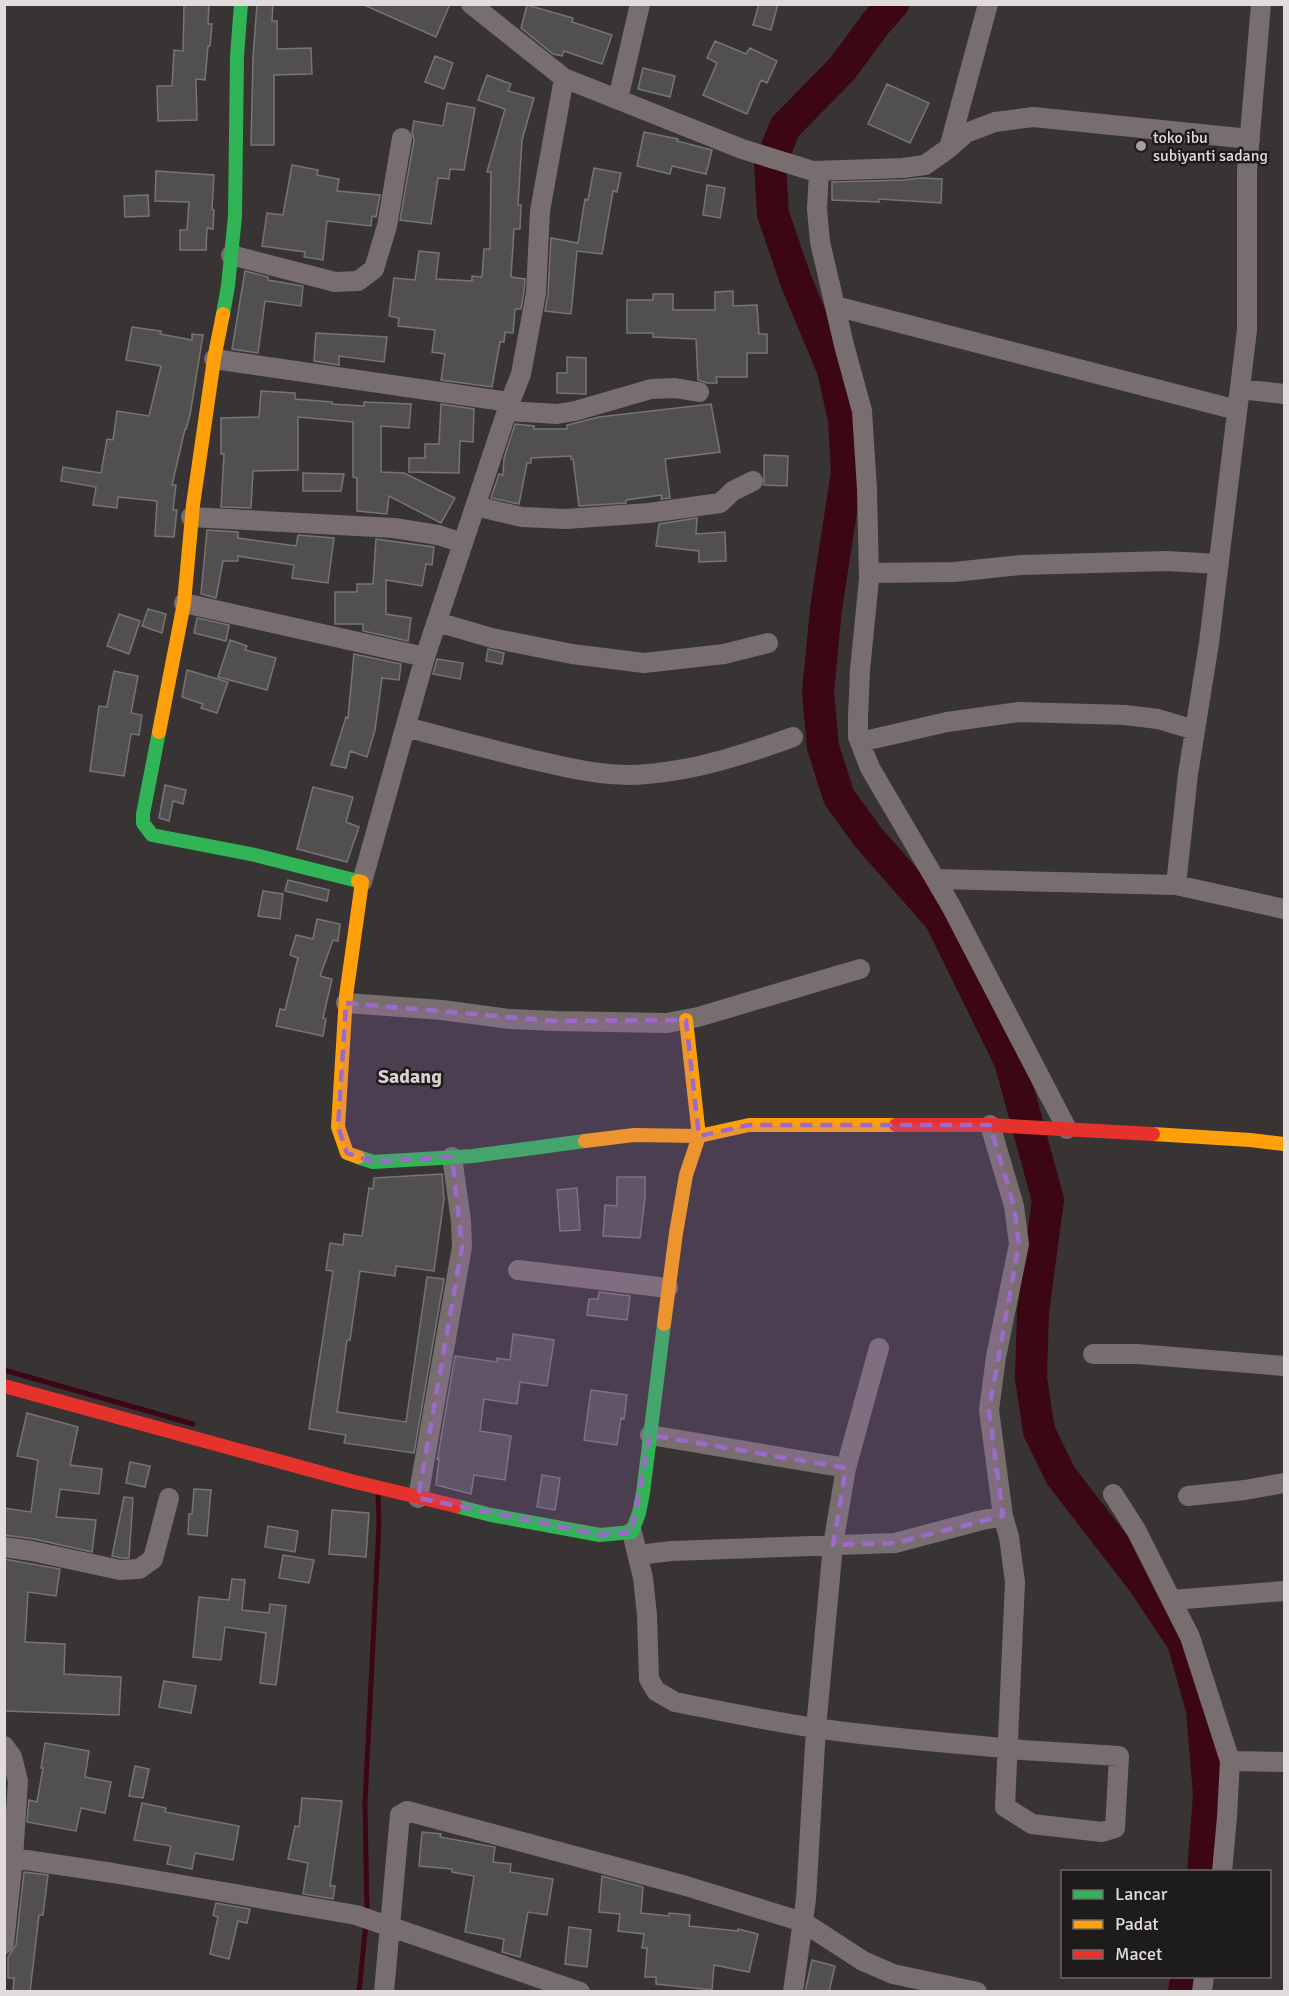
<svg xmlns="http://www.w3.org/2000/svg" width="1289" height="1996" font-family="Signika,sans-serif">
  <rect width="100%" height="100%" fill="#383434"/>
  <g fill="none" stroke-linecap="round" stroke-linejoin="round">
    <path stroke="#3c0615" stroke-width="5" d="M4,1370L193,1424
      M367,1913L365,1803L379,1523L378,1494
      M359,1992L366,1923"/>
    <path stroke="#3c0615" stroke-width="32" d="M893,4L876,23L842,69L785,127L770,164L773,214L796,281L833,370L844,420L847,472L826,609L818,692L823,747L839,797L868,837L940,919L1010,1061L1048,1200L1033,1312L1031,1378L1039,1431L1061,1476L1143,1582L1183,1642L1202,1710L1209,1794L1203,1872
      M1184,1992L1187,1976"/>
  </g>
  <path fill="#524f50" stroke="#777474" stroke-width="1.5" d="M184,4H209L208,24H212L210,46H208L205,80L196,79L197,120L158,121L157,86H172L174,50L183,51Z
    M257,4H273L272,21H277V49L311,48L312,74L274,75V145H251L253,57Z
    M450,4L436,37L364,5V4Z
    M759,4H778L771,30L753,25Z
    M527,5L573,18L572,22L612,35L602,64L564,51L562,56L553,54L521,28Z
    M715,41L746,54L750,48L777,61L767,83L761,80L747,114L703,95L717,63L707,58Z
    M435,56L453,63L444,89L425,82Z
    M643,68L675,76L670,97L638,89Z
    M487,75L511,84L508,91L534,98L522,140L518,205H521L520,229H514L511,277L525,279L524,292L521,309H515L513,333L505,332L504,342H500L492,387L441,380L445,354L432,352L435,330L398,326L399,318L389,316L394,278L415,280L419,251L439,253L436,279L472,281V276L482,277L484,249H490L491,172H487L505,109L478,100Z
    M887,84L929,103L910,143L868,124Z
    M447,103L475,108L464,170L450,169L449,179L438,178L431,224L400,220L414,140L412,132L414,121L443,126Z
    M644,132L678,139L677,141L712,150L706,174L672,166L670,174L637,166Z
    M292,165L318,170L317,175L339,179L337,191L380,195L376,217L372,216L371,226L327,221L323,260L304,257L305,252L262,246L267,213L283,215Z
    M594,168L621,173L617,192L613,191L602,254L577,251L571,314L545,311L548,294L551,238L578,243L585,199L588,200Z
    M156,171L214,175L212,209L214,210L213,229L207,228L206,250H180V230H187L189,202L155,201Z
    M921,178L942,179L941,203L879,199V202L832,200V182L903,180Z
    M707,185L725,188L720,218L703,215Z
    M148,195L149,216L125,217L124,196Z
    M245,271L268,277V280L303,286L301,306L265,301L258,353L232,349Z
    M733,291V306L757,305L759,334H767V353H747V377H716L717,383H707L698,380L696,339L653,337V333H627V300H653V294H673V310H715V292Z
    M132,327L161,331L160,334L192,340V334L203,335L190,415L186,429H185L172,485H176L173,510H177L174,537L155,536L157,501L118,497L117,508L93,505L96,487L61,481L63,467L101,473L107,439L113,440L117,411L149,416L161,366L126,360Z
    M316,333L387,337L384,362L339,356V365L314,361Z
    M567,357L586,358V394L557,393V373H567Z
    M261,391L295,393V399L332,402V404L364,406V402L411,404L409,428L381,426V472L404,473L455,498L441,523L389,496L387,514L357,511V478L353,477V422L298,417V470L253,471L251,508L221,507L224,454H221V418L259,417Z
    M441,404L474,409L473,442L460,441L459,473L409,472V458H425V444H439Z
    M711,404L720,452L665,459L670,498L661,499L662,495L626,500V503L579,506L573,459H571V456L531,458V463H527L519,504L491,498L499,474L503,475L504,458L515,424L534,426V429H567V425L599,417Z
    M764,455L788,456L787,486L764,485Z
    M303,473L344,474L341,491H303Z
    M697,518L696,534L725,532L726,561L699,562V551L656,546L659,524Z
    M207,530L238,532V538L296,546L298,535L334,538L328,583L292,578L294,565L238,556V561H223L216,598L201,594Z
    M376,539L434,547L432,565L426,564L422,586L386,580V614L411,618L408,641L363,631V624H335V592H357V584H373Z
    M148,609L166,614L162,633L142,626Z
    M119,614L140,621L129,654L107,646Z
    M197,618L229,625L226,641L194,633Z
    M230,640L247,646L245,650L276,658L267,690L218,677Z
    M488,649L504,653L502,664L486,661Z
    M354,654L401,664L399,680L382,678L375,730L367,757L350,751L346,768L331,765L346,717L348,718Z
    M437,659L463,663L460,679L433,674Z
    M187,670L228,682L217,713L201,708L203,704L182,697Z
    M114,671L138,676L131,713L142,715L139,735L131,734L124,776L90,771L99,706L107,707Z
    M165,785L186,790L183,804L173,801L169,821L159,818Z
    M313,787L353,797L346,822L359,827L347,862L297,849Z
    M288,880L329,890L327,901L285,891Z
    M263,891L283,894L280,919L258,916Z
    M317,919L340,924L338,941L333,940L320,976L332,979L323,1018L326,1019L323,1036L276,1026L280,1009L285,1010L298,958L290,955L296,935L313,939Z
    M442,1174L444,1199L434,1271L396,1266L395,1276L360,1271L350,1340H347L337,1412L406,1422L427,1277L444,1279L414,1453L344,1443L346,1435L309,1429L333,1271L326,1270L330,1243L343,1245L344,1234L362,1236L369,1188L373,1189L374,1178Z
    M617,1177H645V1198L640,1238L603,1236L605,1205L617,1206Z
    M577,1188L580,1230L560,1231L557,1190Z
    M599,1292L630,1296L627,1320L587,1315L589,1299H598Z
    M513,1334L554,1340L547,1386L520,1382L517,1404L484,1399L480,1431L511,1436L505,1480L474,1475L471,1494L436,1485L439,1459H437L438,1456L455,1356L497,1362V1358L510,1360Z
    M591,1390L627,1395L624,1419L621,1418L617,1445L584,1440Z
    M27,1413L78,1427L70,1465L102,1469L99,1494L60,1489L56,1517L96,1520L92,1552L34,1539L4,1535V1508L31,1512L38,1460L17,1456Z
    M130,1462L150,1466L145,1487L126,1483Z
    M542,1475L560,1478L555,1510L537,1507Z
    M194,1489L211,1490L207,1536L188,1534L189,1514H192Z
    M124,1497L133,1498L129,1558H121L112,1556Z
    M332,1510L369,1513L366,1557L329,1554Z
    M268,1526L298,1531L295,1552L265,1547Z
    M283,1555L314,1560L309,1583L279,1578Z
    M4,1559L60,1569L56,1596L28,1592L25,1642L65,1644L64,1674L121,1677L119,1715L4,1711Z
    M232,1579L245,1580L242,1610L269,1613L270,1604L286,1606L276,1685L260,1683L266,1633L225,1627L221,1660L193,1657L199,1597L229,1600Z
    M164,1681L196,1686L191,1713L159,1707Z
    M45,1743L89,1751L85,1777L111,1782L105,1813L81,1808L76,1831L27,1822L29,1800L37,1802L43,1768H41Z
    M135,1766L149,1769L143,1798L129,1796Z
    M302,1798L342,1801L330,1886H335L333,1899L303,1894L308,1863L288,1859L295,1826L299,1827Z
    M142,1803L166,1808L165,1812L239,1826L233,1860L195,1853L192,1869L167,1864L171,1846L134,1840Z
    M422,1832L441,1834L440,1837L495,1847L493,1862L511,1864L510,1872L553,1879L547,1915L528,1912L520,1957L502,1952L504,1939L465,1932L474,1876L452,1872V1869L419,1866Z
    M24,1872L48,1875L43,1915H39L30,1992H13L14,1978H8V1957L16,1945Z
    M602,1876L643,1887L641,1913L669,1916V1913L690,1915L689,1926L738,1931V1929L758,1934L749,1972L714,1965L712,1990L656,1984V1977H645L647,1948H642L644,1934L618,1931L620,1914L599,1912Z
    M216,1903L250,1909L247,1923L238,1921L229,1959L210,1954L218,1917L213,1915Z
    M569,1927L591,1930L587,1967L565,1964Z
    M812,1960L835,1966L829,1992H805Z"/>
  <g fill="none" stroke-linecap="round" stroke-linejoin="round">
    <path stroke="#786e6f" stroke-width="20" d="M471,4L564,78L742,149L813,171L903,168L925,165L949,148L966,133L995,122L1033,117L1250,139
      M1261,4L1247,170V330L1209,643L1188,774L1176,885L1284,909
      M618,99L640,4
      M949,148L988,4
      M819,171L817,209L820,242L844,345L862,411L867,489L869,579L860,670L858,717V737L870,768L951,906L1067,1129
      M231,255L335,282L358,281L374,269L387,226L402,138
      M835,306L1237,410
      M214,359L510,402L521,374L536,293L540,211L564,78
      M1240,389L1284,394
      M507,411L557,414L575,411L651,389L675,388L699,392
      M475,506L522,517L566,519L649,513L720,503L733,491L753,481
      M191,517L394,528L438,535L463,543
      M869,573L954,572L1021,565L1166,561L1219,564
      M184,603L425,657L510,402
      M437,622L492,638L572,654L644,663L724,654L768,643
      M406,727C447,738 488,749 530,759C568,768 608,778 647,774C698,770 746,754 793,737
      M860,742L947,722L1019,712L1125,715L1158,719L1195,730
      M935,879L1176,885
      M362,882L425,657
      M346,1003L442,1010L510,1019L555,1021L667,1023L698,1017L860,969
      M990,1125L1014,1206L1019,1244L996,1357L989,1410L1003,1516
      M518,1270L668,1288
      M1093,1354H1137L1284,1366
      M650,1435L846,1468
      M1113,1494L1136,1530L1190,1637L1230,1761L1227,1817L1222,1872
      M1188,1496L1245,1490L1284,1483
      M418,1498L462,1247L461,1221L452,1157
      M632,1532L643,1578L647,1615L649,1679L656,1691L675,1702C721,1711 768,1721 815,1728C884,1738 953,1743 1022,1750L1119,1756L1115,1828L1102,1832L1032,1824L1005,1807L1015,1582L1009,1537L1003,1516L978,1521L895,1543L671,1551L639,1555
      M4,1547L32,1551L120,1570L139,1569L153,1559L169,1498
      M1172,1600L1284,1591
      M4,1746L12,1757L18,1781L13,1858L4,1944
      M1230,1761L1284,1762
      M13,1858L113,1873L356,1915L580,1992
      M384,1992L400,1815L407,1811L686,1886L803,1922L863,1961L893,1974L977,1992
      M793,1992L806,1899L816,1728L833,1545L846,1468L879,1348
      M1202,1992L1204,1976"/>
    <path stroke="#30b455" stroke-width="14" d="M223,314L228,286L235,216L237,56L241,4
      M159,732L143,814V823L152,835L255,855L358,881
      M358,1157L373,1162L473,1156L585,1141
      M456,1506L491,1515L600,1535L632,1532L639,1513L643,1493L664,1324"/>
    <path stroke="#ff9f0a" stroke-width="14" d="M159,732L184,603L193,505L214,359L223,314
      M358,881L362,882L346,996L338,1127L347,1153L358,1157
      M1153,1134L1250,1140L1284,1144
      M585,1141L634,1135L699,1136L686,1020
      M664,1324L676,1233L686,1175L699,1136L749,1125H896"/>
    <path stroke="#e5322d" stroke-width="14" d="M896,1125H990L1153,1134
      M4,1386L355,1482L456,1506"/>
  </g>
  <path fill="#9e6ac9" fill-opacity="0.2" stroke="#9e6ac9" stroke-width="4.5" stroke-dasharray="12 8" stroke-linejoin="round" d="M346,1003L555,1021L686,1020L699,1136L749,1125H990L1014,1206L1019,1244L989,1410L1003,1516L895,1543L833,1545L846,1468L650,1435L632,1532L600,1535L418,1498L462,1247L452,1157L373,1162L347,1153L338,1127Z"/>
  <circle fill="#a5a1a1" stroke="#1e1b1b" stroke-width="2" cx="1141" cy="146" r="6"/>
  <g text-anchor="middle" stroke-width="5" stroke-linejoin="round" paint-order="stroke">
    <g font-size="16" fill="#e0dcdc" stroke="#1e1b1b" text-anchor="start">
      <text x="1153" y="143">toko ibu<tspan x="1153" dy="18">subiyanti sadang</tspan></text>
    </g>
    <g font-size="20" font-weight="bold" fill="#d7cfd0" stroke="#1e1b1b">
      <text x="410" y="1083">Sadang</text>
    </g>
  </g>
  <rect width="1289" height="1996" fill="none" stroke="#e0dcdc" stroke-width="12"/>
  <rect x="1061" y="1870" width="210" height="108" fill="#1e1b1b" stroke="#6c6868" stroke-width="1.5"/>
  <rect x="1073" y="1890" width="30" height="9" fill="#30b455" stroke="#6c6868" stroke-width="1.5"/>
  <text x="1115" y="1900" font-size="18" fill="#e0dcdc">Lancar</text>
  <rect x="1073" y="1920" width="30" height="9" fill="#ff9f0a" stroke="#6c6868" stroke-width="1.5"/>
  <text x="1115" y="1930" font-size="18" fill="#e0dcdc">Padat</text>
  <rect x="1073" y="1950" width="30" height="9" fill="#e5322d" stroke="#6c6868" stroke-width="1.5"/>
  <text x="1115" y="1960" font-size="18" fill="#e0dcdc">Macet</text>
</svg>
